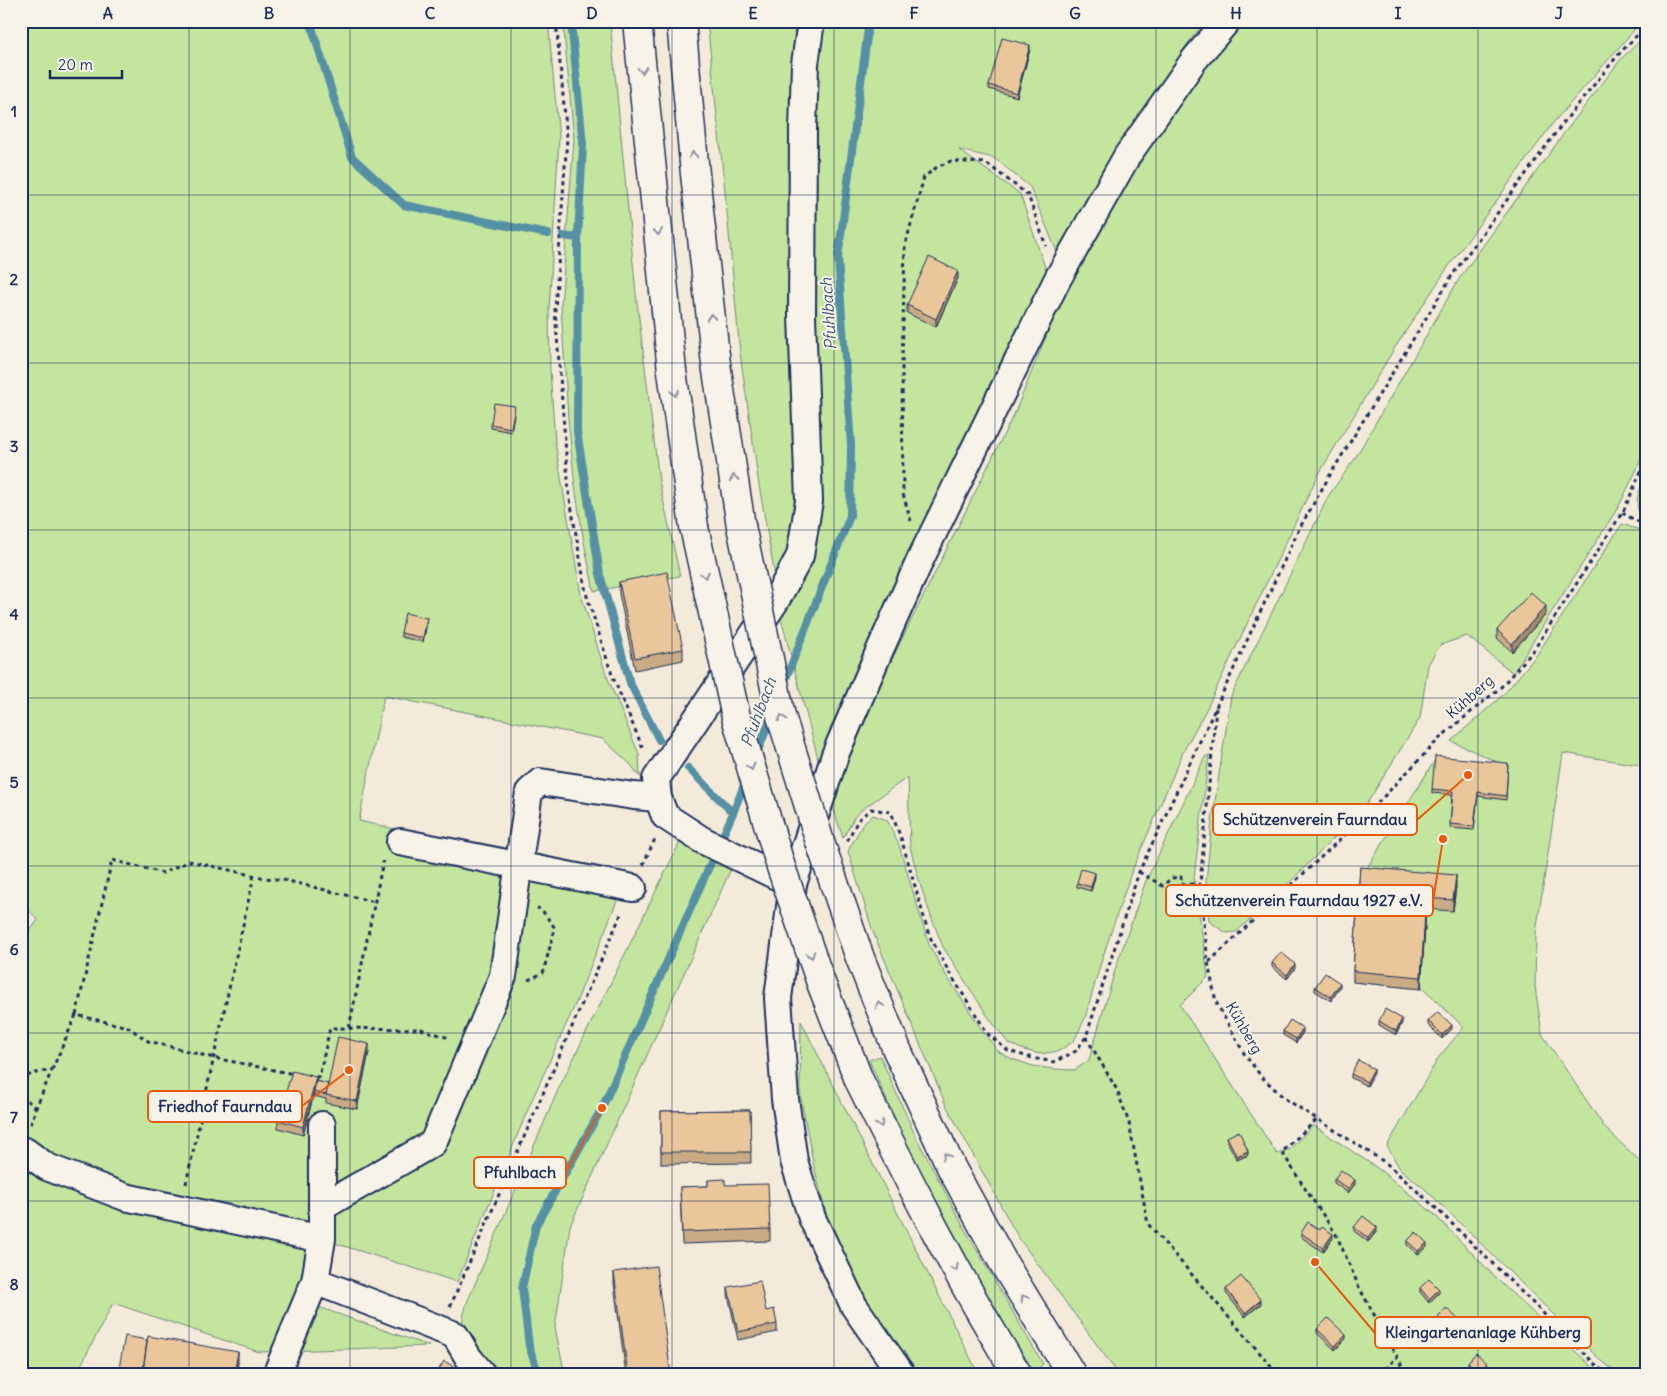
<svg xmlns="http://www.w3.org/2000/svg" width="1667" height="1396" font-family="Delius,sans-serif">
  <rect width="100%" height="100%" fill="#f4ead9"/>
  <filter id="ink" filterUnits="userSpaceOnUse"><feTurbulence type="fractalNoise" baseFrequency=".02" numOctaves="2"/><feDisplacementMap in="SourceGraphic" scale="10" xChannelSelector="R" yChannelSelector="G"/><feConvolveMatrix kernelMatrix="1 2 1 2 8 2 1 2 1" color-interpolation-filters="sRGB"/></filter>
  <g filter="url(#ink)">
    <path fill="#c3e59e" stroke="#6f8a7e" d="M21,21H548L559,138L549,310L550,370L555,442L581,595L606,674L639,754L640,777L631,765L603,739L384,696L359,821L463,844L621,891L575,1005L531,1102L457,1282L322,1239L307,1303L429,1346L259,1352L113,1303L76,1375H21V943L38,920L21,902Z
      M563,21H610L636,294L659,481L680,576L594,591L583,537L575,487L568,418L561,306L574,139Z
      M707,21H796L792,63L791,198L802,413L794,550L776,582L759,485L740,353L726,201Z
      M819,21H1205L1186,46L1123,147L1059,257L1030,187L994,158L959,150L1020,194L1048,276L919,531L820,766L778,607L803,561L809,196Z
      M1242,21H1642L1553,123L1446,270L1394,349L1317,477L1206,710L1184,750L1131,873L1102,959L1085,1018L1074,1041L1059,1051L1040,1054L1024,1050L1008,1043L987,1015L943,947L932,919L920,884L910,847L908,777L864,808L855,816L843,838L831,801L888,667L1016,410L1065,290L1136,164L1198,72Z
      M1646,35V446L1636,471L1619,506L1513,673L1467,636L1440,645L1428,665L1420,718L1364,808L1276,896L1236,932L1226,933L1209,921L1206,882L1212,821L1231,696L1329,495L1354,460L1459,279L1565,132L1621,59Z
      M1646,474V520L1640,517C1634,499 1639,492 1646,474Z
      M1622,524L1646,532V766L1563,753L1536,933L1535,986L1542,1034L1605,1128L1646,1167V1375H1619L1596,1356L1425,1189L1400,1169L1387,1146L1439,1057L1464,1027L1423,989L1353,982L1360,879L1435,760L1506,766L1451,741L1504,694L1536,656Z
      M1209,755L1194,877L1208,977L1180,1005L1277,1154L1290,1149L1313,1125L1380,1170L1434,1214L1502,1284L1601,1375H1119L1018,1237L946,1105L873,932L848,851L864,822L873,815L887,820L899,845L929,945L944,972L986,1036L999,1052L1012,1059L1033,1066L1053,1069L1075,1070L1089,1060L1116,967L1145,883L1205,757Z
      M681,840L731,869L570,1226L555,1328L565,1375H483L468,1357L462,1323L466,1305L558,1090Z
      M801,1021L979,1375H916L868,1304L829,1226L813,1162L800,1093Z
      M880,1056L915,1135L964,1228L1043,1364L1033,1373L951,1232L905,1141L869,1060Z"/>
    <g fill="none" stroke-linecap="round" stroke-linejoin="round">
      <path stroke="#5790a5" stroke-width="8" d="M310,21L352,157L404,205L548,234
        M571,21L583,145L578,238L577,432L600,574L630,683L659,740
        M563,236L578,238
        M783,686L850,516L851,445L838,258L869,21
        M756,756L772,715
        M688,768L733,813
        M539,1375L529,1346L522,1288L536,1225L602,1108L733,813L746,780"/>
      <g stroke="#1b2f5e" stroke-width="30">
        <path id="minor" d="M400,842L633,888
          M793,884L702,840L665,816L658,798L656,779L775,602L800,556L809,501L802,316L803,130L805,64L811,21
          M25,1151L47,1167L125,1197L322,1239
          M322,1207L433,1143L503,976L529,792L540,782L634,796L658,798
          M315,1281L455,1335L468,1357L483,1375
          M276,1375L315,1281L322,1239V1125
          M902,1375L854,1306L812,1218L794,1161L785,1099L778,998L793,884L835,755L879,652L922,556L1057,280L1127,156L1194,60L1227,21"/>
      </g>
      <g stroke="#1b2f5e" stroke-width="31">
        <path id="highway" d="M637,21L672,371L694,527
          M681,21L695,174L716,364L741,526
          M897,1050L952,1169L1004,1264L1072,1375
          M859,1080C908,1180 959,1280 1018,1375"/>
      </g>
      <path stroke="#1b2f5e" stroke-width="3" stroke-dasharray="4 4" stroke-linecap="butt" d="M556,21L567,138L555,310L569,493L586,593L612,675L644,751
        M1622,513L1646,526
        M911,521L903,494L902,364L905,246L924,177L937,167L951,161L986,163L1028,195L1046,246
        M1216,708L1200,884L1208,962L1216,1002L1245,1055L1261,1076L1284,1098L1386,1163L1437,1209L1596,1365L1609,1375
        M847,841L858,820L871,809L891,812L902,841L929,935L949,972L988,1034L1008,1051L1032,1058L1054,1062L1076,1051L1086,1037L1139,872L1299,529L1330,475L1453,274L1560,127L1618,55L1646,26
        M643,865L655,839
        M1139,872L1163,886L1171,878L1181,877L1182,884H1200
        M1209,962L1366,815L1441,737L1501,687L1533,651L1624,510L1646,460
        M528,980L543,973L555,928L541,909L537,908
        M76,1015L112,860L163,873L189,861L265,878L284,880L375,902
        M349,1028L383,861
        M1086,1037L1117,1090L1129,1123L1148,1224L1279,1375
        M52,1070L76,1015L128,1027L148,1041L214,1058L294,1074
        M308,1075L319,1077L330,1028L421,1029L449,1038
        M21,1081L31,1074L52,1070L36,1108L30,1127
        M21,1095L36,1108
        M1316,1120L1282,1152L1306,1190L1336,1234L1359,1287L1407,1375
        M186,1184L254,875
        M450,1307L622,912
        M1380,1375L1398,1356"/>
      <use href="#minor" stroke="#f7f3e8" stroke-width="26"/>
      <use href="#highway" stroke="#f7f3e8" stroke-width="28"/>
      <g stroke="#1b2f5e" stroke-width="31" stroke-linecap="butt">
        <path id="highway-bridge" d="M741,526L781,716L820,842L860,958L897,1050
          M694,527L736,717L781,867L821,983L859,1080"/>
      </g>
      <use href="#highway-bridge" stroke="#f7f3e8" stroke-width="28"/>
    </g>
    <path fill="#c9ab85" stroke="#1b2f5e" d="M1030,49L1017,97L989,89V85Z
      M958,278L936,327L907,313V305Z
      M515,410L511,432L491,428V424Z
      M619,582L683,649V660L635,670L619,594Z
      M1546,614L1512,652L1497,638V630Z
      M427,622L423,642L401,637V633Z
      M1508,763L1506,800L1478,796L1474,830L1450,828L1452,795L1432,793V789Z
      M1360,867L1456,886L1453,911L1426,909L1421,989L1353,982V971Z
      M1095,877L1091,891L1077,887V883Z
      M1272,963L1295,968L1287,979L1272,967Z
      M1315,987H1340L1331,1001L1315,991Z
      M1379,1021L1402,1023L1396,1035L1379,1025Z
      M1428,1021L1452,1029L1442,1039L1428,1025Z
      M1283,1031L1303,1032L1296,1043L1283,1035Z
      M369,1052L357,1109L326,1103V1099L314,1096V1094L303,1135L278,1128V1120L316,1077V1081L328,1084Z
      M1374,1073L1367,1086L1351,1078V1074Z
      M750,1110L751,1163L661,1164V1111Z
      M1227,1137L1248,1155L1237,1160L1227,1141Z
      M1334,1179L1355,1184L1348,1193L1334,1183Z
      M708,1180L770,1229V1241L682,1244L680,1187L708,1186Z
      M1354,1227L1377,1231L1368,1242L1354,1231Z
      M1301,1233L1333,1238L1323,1252L1301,1237Z
      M1407,1241L1427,1247L1418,1255L1407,1245Z
      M614,1272L671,1375H626L614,1284Z
      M728,1287L766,1311L777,1324V1332L738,1340L728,1295Z
      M1420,1288L1439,1293L1429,1303L1420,1292Z
      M1226,1289L1261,1304L1245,1317L1226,1293Z
      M1438,1318L1458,1323L1449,1332L1438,1322Z
      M1317,1329L1346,1339L1335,1350L1317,1333Z
      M1468,1362L1487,1367L1480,1375H1477L1468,1366Z
      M238,1363L236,1375H119V1368Z"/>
    <path fill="#a48b6c" stroke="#1b2f5e" d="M1030,45V49L1017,97V93Z
      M958,271V278L936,327V319Z
      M1546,606V614L1512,652V644Z
      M427,618V622L423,642V638Z
      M1095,873V877L1091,891V887Z
      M1456,875V886L1453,911V900Z
      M1426,898V909L1421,989V977Z
      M1295,964V968L1287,979V975Z
      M1340,983V987L1331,1001V997Z
      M1402,1019V1023L1396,1035V1031Z
      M1452,1025V1029L1442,1039V1035Z
      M1303,1028V1032L1296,1043V1039Z
      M369,1044V1052L357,1109V1101Z
      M1374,1069V1073L1367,1086V1082Z
      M316,1077V1085L303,1135V1127Z
      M1248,1151V1155L1237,1160V1156Z
      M1355,1180V1184L1348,1193V1189Z
      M1377,1227V1231L1368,1242V1238Z
      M1333,1234V1238L1323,1252V1248Z
      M1427,1243V1247L1418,1255V1251Z
      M1439,1289V1293L1429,1303V1299Z
      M1261,1300V1304L1245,1317V1313Z
      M1458,1319V1323L1449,1332V1328Z
      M1346,1335V1339L1335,1350V1346Z
      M238,1352V1363L236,1375H234Z
      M1487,1363V1367L1480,1375H1479V1372Z"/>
    <path fill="#eac79b" stroke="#1b2f5e" d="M1002,38L1030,45L1017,93L989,85Z
      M929,257L958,271L936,319L907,305Z
      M494,403L515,406L511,428L491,424Z
      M667,572L683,649L635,658L619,582Z
      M1531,592L1546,606L1512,644L1497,630Z
      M405,613L427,618L423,638L401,633Z
      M1435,756L1508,763L1506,796L1478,792L1474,826L1450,824L1453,791L1432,789Z
      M1360,867L1456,875L1453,900L1426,898L1421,977L1353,971Z
      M1081,869L1095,873L1091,887L1077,883Z
      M1281,952L1295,964L1287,975L1272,963Z
      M1325,973L1340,983L1331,997L1315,987Z
      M1385,1009L1402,1019L1396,1031L1379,1021Z
      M1438,1012L1452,1025L1442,1035L1428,1021Z
      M1290,1020L1303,1028L1296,1039L1283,1031Z
      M338,1037L369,1044L357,1101L326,1095Z
      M1358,1060L1374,1069L1367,1082L1351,1074Z
      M292,1071L316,1077L303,1127L278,1120Z
      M316,1081L328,1084L326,1095L314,1092Z
      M750,1110L751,1152H661V1111Z
      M1239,1131L1248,1151L1237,1156L1227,1137Z
      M1341,1170L1355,1180L1348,1189L1334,1179Z
      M725,1179V1185L768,1184L770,1229L682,1232L680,1187L708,1186V1180Z
      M1363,1216L1377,1227L1368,1238L1354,1227Z
      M1308,1222L1320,1230L1322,1227L1333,1234L1323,1248L1301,1233Z
      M1416,1232L1427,1243L1418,1251L1407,1241Z
      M656,1266L671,1375H628L614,1272Z
      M1241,1276L1261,1300L1245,1313L1226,1289Z
      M1429,1279L1439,1289L1429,1299L1420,1288Z
      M760,1281L766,1311L774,1309L777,1324L738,1332L728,1287Z
      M1446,1308L1458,1319L1449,1328L1438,1318Z
      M1328,1318L1346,1335L1335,1346L1317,1329Z
      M125,1336L147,1340L143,1372L119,1368Z
      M148,1336L238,1352L234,1375H178L143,1369Z
      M1476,1353L1487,1363L1479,1372L1468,1362Z
      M444,1361L465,1373V1375H438L436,1374Z"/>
    <defs><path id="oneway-chevron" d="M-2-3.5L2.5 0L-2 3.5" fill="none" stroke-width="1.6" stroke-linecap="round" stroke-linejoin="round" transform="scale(1.25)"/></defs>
    <g stroke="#8991a3">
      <use href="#oneway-chevron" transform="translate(642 70) rotate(85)"/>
      <use href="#oneway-chevron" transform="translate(693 155) rotate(-95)"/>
      <use href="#oneway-chevron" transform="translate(658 232) rotate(84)"/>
      <use href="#oneway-chevron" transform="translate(711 317) rotate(-96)"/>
      <use href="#oneway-chevron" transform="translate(675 393) rotate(82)"/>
      <use href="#oneway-chevron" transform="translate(734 478) rotate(-99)"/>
      <use href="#oneway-chevron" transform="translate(705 575) rotate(78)"/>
      <use href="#oneway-chevron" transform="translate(782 718) rotate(-105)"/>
      <use href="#oneway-chevron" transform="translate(751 767) rotate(73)"/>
      <use href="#oneway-chevron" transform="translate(811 955) rotate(71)"/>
      <use href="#oneway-chevron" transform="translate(879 1005) rotate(-111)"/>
      <use href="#oneway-chevron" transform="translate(880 1124) rotate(64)"/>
      <use href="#oneway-chevron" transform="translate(946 1156) rotate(-115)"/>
      <use href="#oneway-chevron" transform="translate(955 1268) rotate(61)"/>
      <use href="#oneway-chevron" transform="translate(1024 1298) rotate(-121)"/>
    </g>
  </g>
  <path fill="none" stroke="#1b2f5e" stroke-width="1" stroke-opacity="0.55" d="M189,21V1375M350,21V1375M511,21V1375M672,21V1375M834,21V1375M995,21V1375M1156,21V1375M1317,21V1375M1478,21V1375M21,195H1646M21,363H1646M21,530H1646M21,698H1646M21,866H1646M21,1033H1646M21,1201H1646"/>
  <g text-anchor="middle" stroke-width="4" stroke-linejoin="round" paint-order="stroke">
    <g font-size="15" fill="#1b2f5e" stroke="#f7f3e8">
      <text transform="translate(1470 697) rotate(-41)" y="5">Kühberg</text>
      <text transform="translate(1244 1028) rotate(60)" y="5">Kühberg</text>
    </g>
    <g font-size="16" font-style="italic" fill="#34587c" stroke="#f7f3e8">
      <text transform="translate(828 314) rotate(-94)" y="6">Pfuhlbach</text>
      <text transform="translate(758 712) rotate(-69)" y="6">Pfuhlbach</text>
    </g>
  </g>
  <path fill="none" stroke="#e8590c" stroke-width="2" d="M1468 775L1417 820M1443 839L1433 901M349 1070L302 1106M602 1108L566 1172M1315 1262L1375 1333"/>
  <g fill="#e8590c" stroke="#f7f3e8" stroke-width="2">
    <circle cx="1468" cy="775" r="5"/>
    <circle cx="1443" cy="839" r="5"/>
    <circle cx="349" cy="1070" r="5"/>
    <circle cx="602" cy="1108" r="5"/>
    <circle cx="1315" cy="1262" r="5"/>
  </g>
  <g fill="#f7f3e8" stroke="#e8590c" stroke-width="2">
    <rect x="1213" y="804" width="204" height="31" rx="5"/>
    <rect x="1166" y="885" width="267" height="31" rx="5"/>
    <rect x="148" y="1091" width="154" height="31" rx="5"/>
    <rect x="474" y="1157" width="92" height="31" rx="5"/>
    <rect x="1375" y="1317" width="216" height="31" rx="5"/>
  </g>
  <g font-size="16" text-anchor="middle" font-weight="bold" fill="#1b2f5e">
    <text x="1315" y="825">Schützenverein Faurndau</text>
    <text x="1299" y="906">Schützenverein Faurndau 1927 e.V.</text>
    <text x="225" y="1112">Friedhof Faurndau</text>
    <text x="520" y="1178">Pfuhlbach</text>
    <text x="1483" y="1338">Kleingartenanlage Kühberg</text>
  </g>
  <rect width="1667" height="1396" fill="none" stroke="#f7f3e8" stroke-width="55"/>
  <path d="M50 70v8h72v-8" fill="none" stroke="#1b2f5e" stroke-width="2.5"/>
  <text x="58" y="70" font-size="15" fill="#1b2f5e" stroke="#f7f3e8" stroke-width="4" paint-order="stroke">20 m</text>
  <rect x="28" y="28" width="1612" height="1340" fill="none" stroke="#1b2f5e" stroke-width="2"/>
  <g font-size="16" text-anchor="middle" font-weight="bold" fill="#1b2f5e">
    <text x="108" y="19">A</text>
    <text x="269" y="19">B</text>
    <text x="430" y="19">C</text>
    <text x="592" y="19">D</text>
    <text x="753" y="19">E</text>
    <text x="914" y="19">F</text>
    <text x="1075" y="19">G</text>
    <text x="1236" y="19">H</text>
    <text x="1398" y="19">I</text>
    <text x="1559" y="19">J</text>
    <text x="14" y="117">1</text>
    <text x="14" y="285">2</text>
    <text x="14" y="452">3</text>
    <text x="14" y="620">4</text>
    <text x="14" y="788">5</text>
    <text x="14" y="955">6</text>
    <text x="14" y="1123">7</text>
    <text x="14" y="1290">8</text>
  </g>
</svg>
